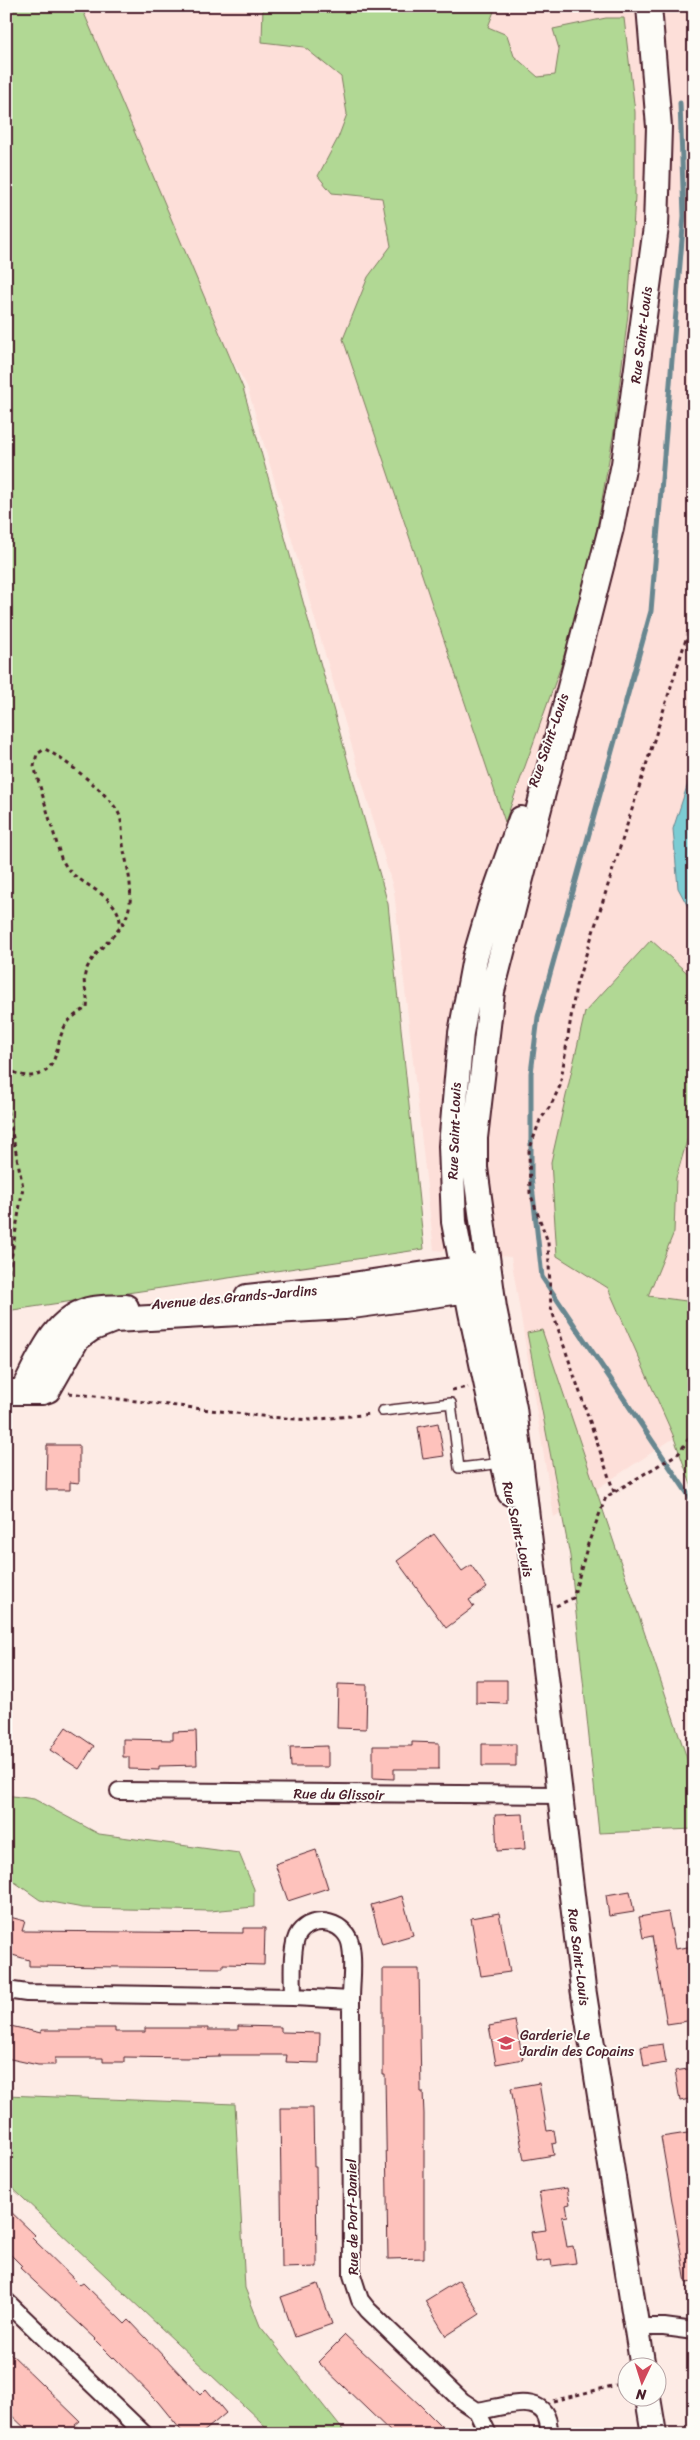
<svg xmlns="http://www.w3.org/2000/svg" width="700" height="2440" font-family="Sriracha,sans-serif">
  <rect width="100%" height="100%" fill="#fdebe5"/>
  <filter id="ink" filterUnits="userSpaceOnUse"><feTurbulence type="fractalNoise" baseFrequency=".02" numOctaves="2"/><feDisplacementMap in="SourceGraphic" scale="10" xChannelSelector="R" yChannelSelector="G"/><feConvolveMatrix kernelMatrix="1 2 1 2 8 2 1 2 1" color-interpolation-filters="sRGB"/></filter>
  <g filter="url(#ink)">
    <path fill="#fddfd9" d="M52,6H694V1307L677,1436L554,1517L511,1257L434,1250L394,891L247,386L92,115Z"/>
    <path fill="#b1d894" stroke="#7e7c60" d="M6,6H81L243,388L388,904L424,1249L6,1311Z
      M263,6H496L488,27L507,35L514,56L538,77L555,75L559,49L553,29L606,18H624L635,112V196L628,314L614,431L593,551L561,666L505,822L343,339L368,277L391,246L382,198L332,193L318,176L338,138L347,114L341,77L304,47L262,42Z
      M651,940L694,979V1117L676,1178L674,1232L648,1296L694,1302V1493L673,1435L608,1288L557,1256L551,1162L585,1012Z
      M542,1330L694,1779V1829L599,1833L570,1556L527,1333Z
      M6,1795L34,1799L99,1834L239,1853L254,1889V1907L210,1911L83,1908L40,1900L6,1876Z
      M6,2095L235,2104L245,2288L260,2326L346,2434H270L261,2422L6,2182Z"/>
    <path fill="#7bccd3" stroke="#678790" d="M694,765V918L678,888L673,829Z"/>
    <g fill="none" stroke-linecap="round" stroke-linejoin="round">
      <path stroke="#678790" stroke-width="5" d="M680,103L684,216L651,611L538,1017L531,1073V1176L542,1277L694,1503"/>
    </g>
    <path fill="#fec2bc" stroke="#4a1f2b" d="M438,1423L444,1456L423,1459L418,1427Z
      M47,1445H79V1483L70,1482V1490H46Z
      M434,1534L462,1571L471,1565L487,1588L469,1600L474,1607L446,1628L397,1561Z
      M476,1680H507V1704L476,1703Z
      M338,1684L367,1685L366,1729L337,1728Z
      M66,1727L94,1746L79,1769L50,1750Z
      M196,1731L197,1765L159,1766V1770L129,1769V1757H123V1739L173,1740V1732Z
      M412,1742L439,1743V1769H394V1779L373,1778V1746H412Z
      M482,1744H516V1766H482Z
      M328,1746V1767H291L290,1747Z
      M523,1814L525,1849L497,1851L495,1815Z
      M316,1850L328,1888L288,1901L275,1864Z
      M630,1891L634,1912L609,1916L606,1895Z
      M402,1896L413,1935L382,1944L371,1905Z
      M668,1912L675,1949L694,1946V2020L667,2024L652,1936L643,1938L639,1917Z
      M499,1913L510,1972L481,1976L471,1918Z
      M6,1916L25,1921L22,1931L243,1933V1928H265L264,1965L223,1964V1968L29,1966V1960L6,1953Z
      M383,1969H419L421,2092H423L424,2114V2258L388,2259L385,2075H383Z
      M515,2021L523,2059L496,2064L489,2026Z
      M6,2025L41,2033V2030H82V2028H115V2032H145V2028H208V2030H238V2026L281,2027V2032L320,2033L319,2063L286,2062L287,2055H219V2057L186,2058L124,2057V2062H103V2058H55V2065H38L6,2058Z
      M663,2044L666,2063L644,2067L641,2047Z
      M694,2068V2098L680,2101L675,2071Z
      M539,2083L547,2131L554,2130L556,2143L552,2144L554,2155L524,2160L511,2088Z
      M280,2108H313L314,2167H316L317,2267L282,2268Z
      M694,2132V2158H689L694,2189V2282L686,2283L661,2137Z
      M567,2188L570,2204L566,2205L568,2216L562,2217L567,2247L573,2246L576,2263L552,2266L551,2260L536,2262L531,2232L546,2230L539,2192Z
      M6,2207L35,2235L32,2238L80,2285L83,2283L125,2324L129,2320L200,2395L206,2389L226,2413L201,2434H184L158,2402L114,2357L113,2358L95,2340L96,2339L20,2268L22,2266L6,2250Z
      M459,2280L480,2314L446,2336L425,2301Z
      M318,2284L332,2324L295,2337L281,2297Z
      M345,2335L420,2405L442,2427L435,2434H393L318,2362Z
      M6,2349L80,2421L75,2425L83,2434H31L6,2410Z"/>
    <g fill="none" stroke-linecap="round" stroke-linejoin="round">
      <g stroke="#4a1f2b" stroke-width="12">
        <path id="lane" d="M382,1411L451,1403L459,1468L503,1463"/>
      </g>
      <g stroke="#4a1f2b" stroke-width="20">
        <path id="street" d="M119,1791L560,1795
          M6,1990L27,1993L293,1997L351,2000L352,2275L360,2300L368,2310L462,2401L477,2411L488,2434
          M293,1997C293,1982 290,1945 299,1933C314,1913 348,1922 351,1947C354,1964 351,1983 351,2000
          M6,2301L144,2434
          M636,2327H664L694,2331
          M477,2411C503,2408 550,2387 549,2434"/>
      </g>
      <g stroke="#4a1f2b" stroke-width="28">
        <path id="secondary" d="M247,1297L339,1287L479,1266
          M6,1392H42L48,1390L77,1339L91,1329L114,1320L345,1307L483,1288
          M22,1392C38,1363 52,1320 88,1310C100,1307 113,1308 126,1307
          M510,1493L471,1312L454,1222L451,1146L461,1033L475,958L490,907L521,819
          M643,2368L583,1988L514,1408L494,1308L475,1168V1138L492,991L611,528L624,464L656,227L659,127L649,6
          M648,2398L654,2434"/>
      </g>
      <path stroke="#4a1f2b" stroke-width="3" stroke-dasharray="4 4" stroke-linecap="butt" d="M6,1070C13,1071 21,1076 28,1076C59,1076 54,1048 64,1028C68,1019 79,1012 87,1008C89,996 82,986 85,974C91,951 119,937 127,915C134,896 129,874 125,855C121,841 124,827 119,814C110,794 64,759 45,749L37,754L34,766L61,858C63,861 65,865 67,868C82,887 122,896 120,926
        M6,1103L23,1187L6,1289
        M689,1275L694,1284
        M452,1390L468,1387
        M69,1393L269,1417L310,1420L371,1414
        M614,1492L551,1308L548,1242L530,1193L529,1151L540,1120L551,1105L560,1086L576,986L694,614
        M556,1606L573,1598L588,1544L606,1497L679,1453L694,1431
        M553,2401L628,2382"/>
      <use href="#lane" stroke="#fdfcf7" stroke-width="9"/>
      <use href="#street" stroke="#fdfcf7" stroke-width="16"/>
      <use href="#secondary" stroke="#fdfcf7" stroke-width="24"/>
    </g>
  </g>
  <defs>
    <g id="school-bare" transform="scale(1.35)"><path d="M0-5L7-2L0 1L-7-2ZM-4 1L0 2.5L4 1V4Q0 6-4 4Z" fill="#d1495b" stroke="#fdfcf7" stroke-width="2.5" paint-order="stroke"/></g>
  </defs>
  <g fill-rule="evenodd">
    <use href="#school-bare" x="506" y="2043"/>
  </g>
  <g text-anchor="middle" stroke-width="4" stroke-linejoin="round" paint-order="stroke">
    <g font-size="14" fill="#4a1f2b" stroke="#fdfcf7">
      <text transform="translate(641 335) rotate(-83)" y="5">Rue Saint-Louis</text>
      <text transform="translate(548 740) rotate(-71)" y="5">Rue Saint-Louis</text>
      <text transform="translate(454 1131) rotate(-88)" y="5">Rue Saint-Louis</text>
      <text transform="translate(234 1297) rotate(-5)" y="5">Avenue des Grands-Jardins</text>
      <text transform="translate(518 1529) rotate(77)" y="5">Rue Saint-Louis</text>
      <text transform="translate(339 1794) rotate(1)" y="5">Rue du Glissoir</text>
      <text transform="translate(579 1957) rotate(83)" y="5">Rue Saint-Louis</text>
      <text transform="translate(352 2217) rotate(-91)" y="5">Rue de Port-Daniel</text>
    </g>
    <g font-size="14" fill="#4a1f2b" stroke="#fdfcf7" text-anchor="start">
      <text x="520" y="2040">Garderie Le<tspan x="520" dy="16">Jardin des Copains</tspan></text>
    </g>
  </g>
  <rect width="700" height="2440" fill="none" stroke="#fdfcf7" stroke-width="25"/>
  <rect x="12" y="12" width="675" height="2415" fill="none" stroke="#4a1f2b" stroke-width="2" filter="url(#ink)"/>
  <g transform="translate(642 2382) rotate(184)"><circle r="24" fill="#fdfcf7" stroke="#b5a4a5"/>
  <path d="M0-4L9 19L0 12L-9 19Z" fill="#d1495b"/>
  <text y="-8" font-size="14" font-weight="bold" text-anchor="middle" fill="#4a1f2b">N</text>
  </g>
</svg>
